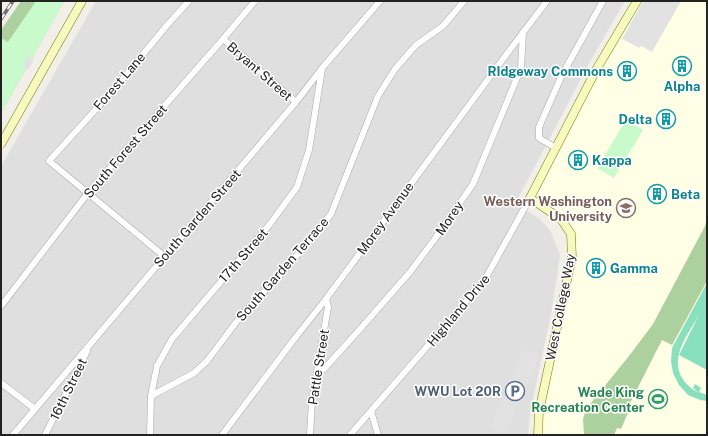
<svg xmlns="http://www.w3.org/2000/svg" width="708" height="436" font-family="'Public Sans',sans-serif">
  <rect width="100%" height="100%" fill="#f2efe9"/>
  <path fill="#e0dfdf" d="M96,1H625L592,58L515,204L540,219L550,230L560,255L552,309L530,414L528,435H1V166Z"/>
  <path fill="#ffffe5" d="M637,1H707V435H538L570,259L571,234L561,219L530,198Z"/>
  <path fill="#add19e" d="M21,1H64L1,113V30Z
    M707,218V281L672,345L662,340L629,405L630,408L621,429L617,428L614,435H584L583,419L586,409L629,356L653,324L705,226Z"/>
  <path fill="#c8facc" d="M36,1H64L1,113V38L8,42Z
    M626,120L643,130L614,178L597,168Z"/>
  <path fill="#88e0be" d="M707,283C707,287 708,294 707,298C699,324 664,353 684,381C688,386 693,390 698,392L693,388L695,384L701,388L699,392L707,395V401L700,400L688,395L679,385L673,373L671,361L672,348Z
    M707,299V370L679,355Z"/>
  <path fill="#e2e2e2" d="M643,1H681L652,52L641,46L639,48L622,39Z
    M28,56L34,59L28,70L22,66Z
    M524,349L540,355L505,434L490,427Z"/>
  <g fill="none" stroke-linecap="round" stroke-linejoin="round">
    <g stroke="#a9a9a9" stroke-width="7">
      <path id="street" d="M223,39L296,102
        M556,148L539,138V127L562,75L603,1
        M164,256L49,161L116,87L168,24L189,1
        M1,306L88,193L223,39L255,1
        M318,372L324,369L361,328L410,272L434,240L473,184L521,68L523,32
        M1,383L35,409
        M151,396L194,373L207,361L240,317L289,265L331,214L378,96L395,69L416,45L443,26L464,1
        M371,411L378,435
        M13,435L296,102L323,67L380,1
        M45,435L87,351
        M150,435L151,396L157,366L172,339L270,224L297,187L309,150L322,69
        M222,435L295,338L326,299L506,55L547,1
        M310,435L312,401L328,307L326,299
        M350,435L484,281L530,198"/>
    </g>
    <g stroke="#707d05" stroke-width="9">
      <path id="secondary" d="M1,144L82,1
        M538,435L539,412L572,257L571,234L561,219L530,198L596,70L637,1"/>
    </g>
    <use href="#street" stroke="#fff" stroke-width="6"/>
    <use href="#secondary" stroke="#f7fabf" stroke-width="8"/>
    <g stroke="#707070" stroke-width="3.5">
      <path id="rail" d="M1,19L13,1"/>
    </g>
    <use href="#rail" stroke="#fff" stroke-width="2" stroke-dasharray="6" stroke-linecap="butt"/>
  </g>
  <defs>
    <g id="building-ring" transform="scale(1)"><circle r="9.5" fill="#fff" stroke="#0f9aa8" stroke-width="1.5"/><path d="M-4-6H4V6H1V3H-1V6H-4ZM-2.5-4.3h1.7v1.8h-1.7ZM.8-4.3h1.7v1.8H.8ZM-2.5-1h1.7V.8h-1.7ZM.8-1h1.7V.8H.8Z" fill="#0f9aa8"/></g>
    <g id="university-ring" transform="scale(1)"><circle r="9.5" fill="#fff" stroke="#8d6e63" stroke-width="1.5"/><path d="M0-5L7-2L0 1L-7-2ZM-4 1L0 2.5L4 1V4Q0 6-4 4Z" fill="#8d6e63"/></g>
    <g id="parking-ring" transform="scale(1)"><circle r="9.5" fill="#fff" stroke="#5c6f8a" stroke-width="1.5"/><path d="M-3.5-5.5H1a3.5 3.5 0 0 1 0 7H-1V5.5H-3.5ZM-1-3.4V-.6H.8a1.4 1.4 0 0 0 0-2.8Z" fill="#5c6f8a"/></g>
    <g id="stadium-ring" transform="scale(1)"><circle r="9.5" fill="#fff" stroke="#2e9e5b" stroke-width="1.5"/><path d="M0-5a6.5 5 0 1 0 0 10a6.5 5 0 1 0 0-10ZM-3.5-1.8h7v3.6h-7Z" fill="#2e9e5b"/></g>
  </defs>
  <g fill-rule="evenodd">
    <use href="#building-ring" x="682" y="66"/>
    <use href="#building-ring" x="627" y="71"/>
    <use href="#building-ring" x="666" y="119"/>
    <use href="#building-ring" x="578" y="160"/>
    <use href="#building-ring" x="657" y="194"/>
    <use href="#university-ring" x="626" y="208"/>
    <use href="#building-ring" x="596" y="268"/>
    <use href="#parking-ring" x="515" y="391"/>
    <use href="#stadium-ring" x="658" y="399"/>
  </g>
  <g text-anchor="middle" stroke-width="3" stroke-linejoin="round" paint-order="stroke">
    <g font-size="13" fill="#222" stroke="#fff">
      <text transform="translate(260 71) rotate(41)" y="5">Bryant Street</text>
      <text transform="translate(119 81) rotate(-49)" y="5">Forest Lane</text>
      <text transform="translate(125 151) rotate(-49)" y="5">South Forest Street</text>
      <text transform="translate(197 218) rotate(-49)" y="5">South Garden Street</text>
      <text transform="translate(385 218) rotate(-54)" y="5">Morey Avenue</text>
      <text transform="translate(449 218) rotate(-56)" y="5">Morey</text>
      <text transform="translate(243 255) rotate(-49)" y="5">17th Street</text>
      <text transform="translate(282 269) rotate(-49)" y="5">South Garden Terrace</text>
      <text transform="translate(560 307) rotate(-79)" y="5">West College Way</text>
      <text transform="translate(458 310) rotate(-50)" y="5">Highland Drive</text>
      <text transform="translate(318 367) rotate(-81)" y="5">Pattle Street</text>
      <text transform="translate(68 389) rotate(-64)" y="5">16th Street</text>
    </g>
    <g font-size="13" font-weight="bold" fill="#0d838f" stroke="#fff" text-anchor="start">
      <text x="613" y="76" text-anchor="end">RIdgeway Commons</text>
      <text x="682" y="91" text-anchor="middle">Alpha</text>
      <text x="652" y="124" text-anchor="end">Delta</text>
      <text x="592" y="165">Kappa</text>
      <text x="671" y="199">Beta</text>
      <text x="610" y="273">Gamma</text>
    </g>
    <g font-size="13" font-weight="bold" fill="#785e54" stroke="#fff" text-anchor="end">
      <text x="612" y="206">Western Washington<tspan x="612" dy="15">University</tspan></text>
    </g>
    <g font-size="13" font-weight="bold" fill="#4e5e75" stroke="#fff" text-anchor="end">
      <text x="501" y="396">WWU Lot 20R</text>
    </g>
    <g font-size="13" font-weight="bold" fill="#27864d" stroke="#fff" text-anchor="end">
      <text x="644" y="397">Wade King<tspan x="644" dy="15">Recreation Center</tspan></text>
    </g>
  </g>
  <rect width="708" height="436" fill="none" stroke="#222222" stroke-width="4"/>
</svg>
